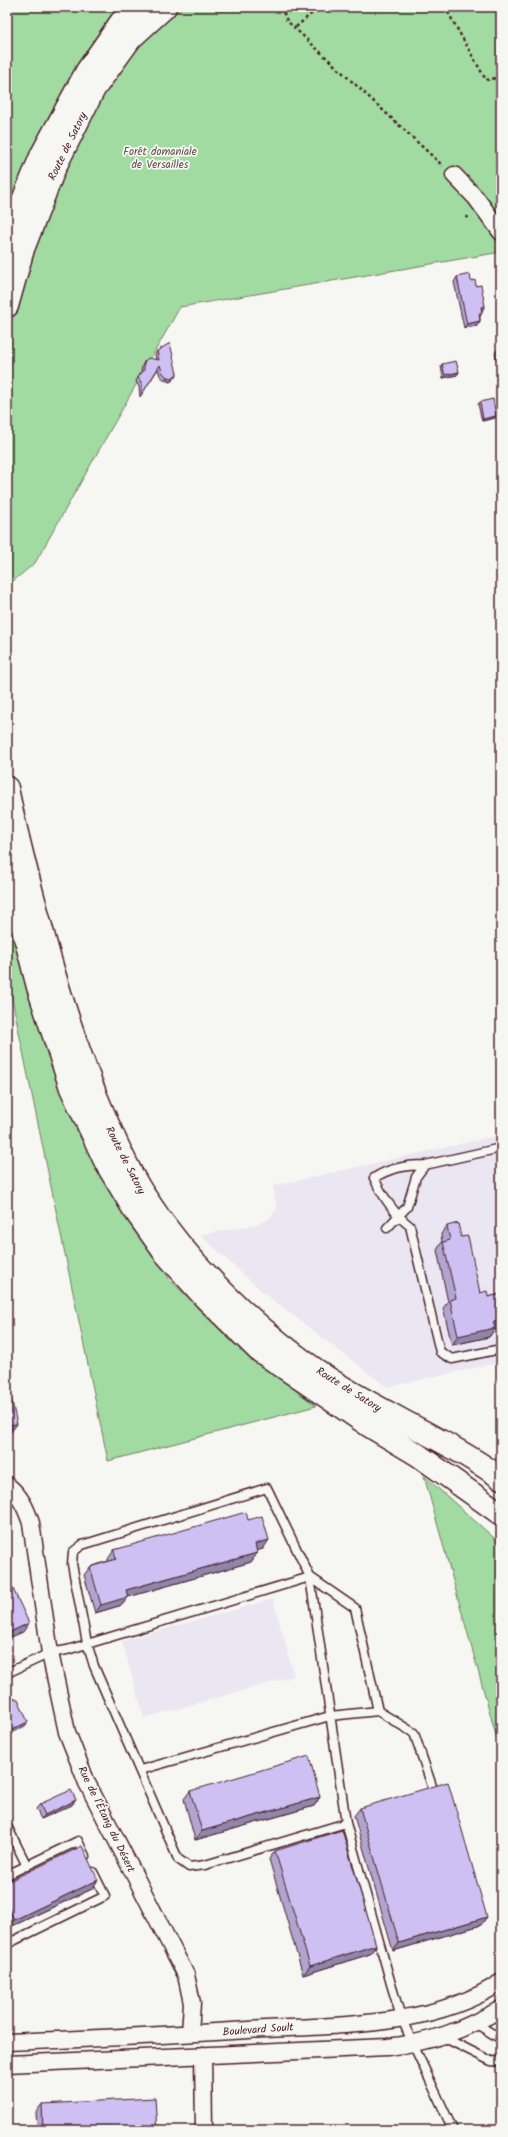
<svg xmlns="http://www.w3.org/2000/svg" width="508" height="2137" font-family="Kalam,sans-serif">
  <rect width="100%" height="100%" fill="#f6f6f2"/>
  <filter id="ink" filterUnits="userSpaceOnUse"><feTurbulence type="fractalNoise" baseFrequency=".025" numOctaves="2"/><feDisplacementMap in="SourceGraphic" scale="8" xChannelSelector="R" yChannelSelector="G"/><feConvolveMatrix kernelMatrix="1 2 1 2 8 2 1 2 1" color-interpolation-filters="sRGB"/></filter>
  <g filter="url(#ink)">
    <path fill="#eae6f2" d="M501,1135V1362L387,1387L264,1293L200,1235L259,1224L270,1218L277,1208L273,1186Z
      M273,1599L294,1676L144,1718L122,1641Z"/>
    <path fill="#a1dba1" stroke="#767d66" d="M7,7H501V252L180,307L35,563L7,586Z
      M7,916L78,1134L170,1280L244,1351L316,1406L108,1461L10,989H7Z
      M424,1476L501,1544V1753Z"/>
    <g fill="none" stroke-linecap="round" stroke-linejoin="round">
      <g stroke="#4a1f2b" stroke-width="11">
        <path id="service" d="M425,1165L501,1148
          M387,1228L407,1207L416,1177L425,1165C407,1165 389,1168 374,1178C383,1197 393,1213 410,1226L440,1352L452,1359L501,1349
          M7,1673L50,1653L67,1650L310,1577L355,1608L378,1711
          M140,1770L330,1716L378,1711L414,1733L432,1786
          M346,1823L205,1865L189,1867L178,1859L94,1666L87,1643L72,1564L73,1552L82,1545L267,1488L310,1577L346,1823L391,1984L401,2017L413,2044L453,2130
          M7,1826L27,1866
          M7,1875L78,1841L85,1856
          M7,1944L105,1896L93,1872
          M475,2023L501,2039
          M443,2037L491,2061L501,2062"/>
      </g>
      <g stroke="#4a1f2b" stroke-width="19">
        <path id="minor" d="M454,175L476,198L501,232
          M7,1485C20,1495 26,1508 31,1523L50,1653L67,1732L87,1783L186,1975L192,2003L190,2033
          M7,2042C88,2039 168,2035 249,2030C330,2025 432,2029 501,1982
          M203,2055L204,2130
          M7,2064L387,2047C433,2042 461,2031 501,2009"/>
      </g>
      <g stroke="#4a1f2b" stroke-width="25">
        <path id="secondary" d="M7,239L42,154L87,71L121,22L138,7
          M7,306L23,249L55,167L94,89L131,38L165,7
          M7,788C16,834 28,878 40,923C58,991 79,1058 107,1122C119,1148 130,1175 146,1198C190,1266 259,1332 326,1377C383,1414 446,1439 501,1478
          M7,867L38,987L71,1088L106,1163L133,1208L164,1252L205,1298L258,1350L368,1425L418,1455L501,1514"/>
      </g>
      <path stroke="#4a1f2b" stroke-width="2.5" stroke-dasharray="3 3" stroke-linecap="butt" d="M281,7L287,21L443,166
        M445,7L486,80L501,77
        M296,27L319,7
        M466,218L471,215"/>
      <use href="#service" stroke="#f6f6f2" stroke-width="8"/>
      <use href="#minor" stroke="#f6f6f2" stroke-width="16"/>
      <use href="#secondary" stroke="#f6f6f2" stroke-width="22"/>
    </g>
    <path fill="#b1a5d0" stroke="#4a1f2b" d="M457,277L471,281L482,311L480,317V321L477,326L464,328L454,282Z
      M501,348V381L495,353L498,349Z
      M157,351L177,374L175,378L170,382L165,380L160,376L158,369L140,397L139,387L136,381L141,373L142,366L144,362L156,359L155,355Z
      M442,364L459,372L457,375L443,378L441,366Z
      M480,402L496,416L495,418L482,421L478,404Z
      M447,1226L461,1237L480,1293L488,1297L501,1294V1328L494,1330L489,1337L452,1345L443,1308L448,1302L437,1250L442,1242L441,1234Z
      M248,1520L263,1549L257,1550V1553L251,1562L128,1597L122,1605L95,1613L84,1575L90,1567L108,1561V1559L114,1550Z
      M190,1791L320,1797L314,1806L195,1840L184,1799Z
      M40,1804L72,1805L41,1819L36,1809Z
      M360,1808L481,1925L393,1951L354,1816Z
      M275,1851L376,1945L370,1954L303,1975L269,1859Z
      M7,1882L92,1889L8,1928L7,1926Z
      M42,2104L157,2130H37L36,2112Z"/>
    <path fill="#9086a9" stroke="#4a1f2b" d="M485,306L482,311L478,312L481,307Z
      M480,321L477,326L464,328L467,324Z
      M459,372L457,375L443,378L445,375Z
      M177,374L175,378L170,382L165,380L167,377Z
      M496,416L495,418L482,421L483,419Z
      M501,1321V1328L494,1330L489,1337L452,1345L458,1336L493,1322Z
      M17,1424L11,1432L7,1433V1425Z
      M269,1540L263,1549L249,1553L255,1544Z
      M257,1553L251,1562L128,1597L122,1605L95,1613L101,1605L126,1590Z
      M29,1623L23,1632L7,1639V1634L8,1633Z
      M28,1722L25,1726L7,1735V1732Z
      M320,1797L314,1806L195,1840L202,1831Z
      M76,1800L72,1805L41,1819L45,1815Z
      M98,1880L92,1889L8,1928L14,1920Z
      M487,1917L481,1925L393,1951L399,1943Z
      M376,1945L370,1954L303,1975L310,1966Z"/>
    <path fill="#cec0f2" stroke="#4a1f2b" d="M470,274L471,281L475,280L476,286L481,285L485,306L481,307L482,314H479L480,321L467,324L457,277Z
      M170,343L177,374L172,378L167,377L162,372L160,365L142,394V384L138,377L144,370V362L148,358L159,360L157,351Z
      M501,348V362L498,349Z
      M456,361L459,372L445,375L442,364Z
      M493,399L496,416L483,419L480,402Z
      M458,1223L461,1237L468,1236L480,1293L487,1291L488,1297L501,1294V1321L493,1322L495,1328L458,1336L450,1300L456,1298L443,1242L450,1240L447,1226Z
      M11,1397L17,1424L7,1425V1398Z
      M246,1512L248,1520L262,1516L269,1540L255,1544L257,1553L126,1590L128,1597L101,1605L90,1567L116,1559L114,1550Z
      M7,1576L29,1623L8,1633L7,1630Z
      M7,1698L18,1699L28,1722L7,1732Z
      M309,1756L320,1797L202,1831L190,1791Z
      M448,1782L487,1917L399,1943L360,1808Z
      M71,1790L76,1800L45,1815L40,1804Z
      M342,1830L376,1945L310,1966L275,1851Z
      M82,1846L98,1880L14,1920L7,1904V1882Z
      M155,2098L157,2130H43L42,2104Z"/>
  </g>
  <g text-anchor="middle" stroke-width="3.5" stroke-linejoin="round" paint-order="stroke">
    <g font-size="11" fill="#4a1f2b" stroke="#f6f6f2">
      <text transform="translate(67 146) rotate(-64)" y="4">Route de Satory</text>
      <text transform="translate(126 1160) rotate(63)" y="4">Route de Satory</text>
      <text transform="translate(349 1389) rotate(32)" y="4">Route de Satory</text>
      <text transform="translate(107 1819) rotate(64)" y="4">Rue de l'Étang du Désert</text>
      <text transform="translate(258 2029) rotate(-4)" y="4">Boulevard Soult</text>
    </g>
    <g font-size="11" fill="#604e48" stroke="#f6f6f2">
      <text x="160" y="155">Forêt domaniale<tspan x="160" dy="13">de Versailles</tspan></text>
    </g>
  </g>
  <rect width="508" height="2137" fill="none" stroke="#f6f6f2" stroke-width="24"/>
  <rect x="12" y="12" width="484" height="2113" fill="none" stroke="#4a1f2b" stroke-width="1.5" filter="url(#ink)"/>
</svg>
